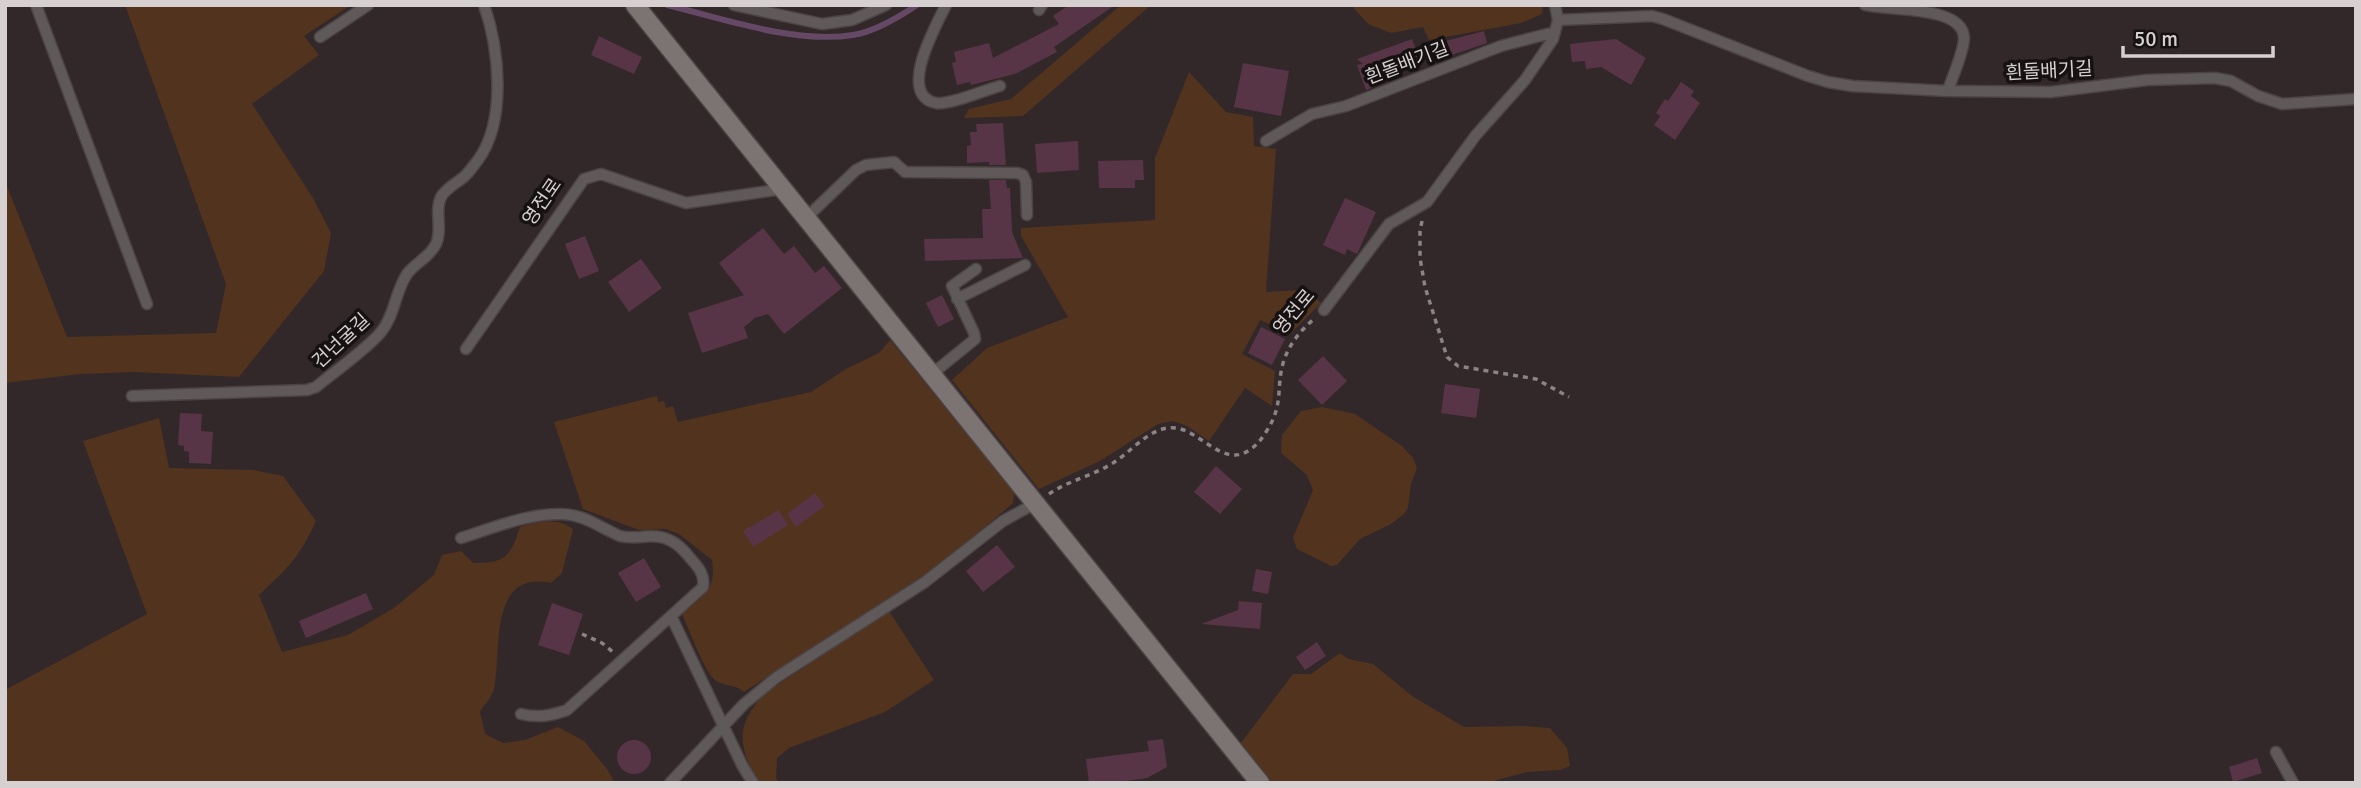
<svg xmlns="http://www.w3.org/2000/svg" width="2361" height="788" font-family="Signika,'Noto Sans KR',sans-serif">
<style>
.green{fill:#52331e}
.lines{fill:none;stroke-linecap:round;stroke-linejoin:round}
.stream{stroke:#644865;stroke-width:6}
.building{fill:#583447}
.lane-casing{stroke:#4c4344;stroke-width:13}
.secondary-casing{stroke:#4c4344;stroke-width:21}
.path{stroke:#8b8384;stroke-width:3.5;stroke-dasharray:5 5;stroke-linecap:butt}
.lane{stroke:#5f5a59;stroke-width:10}
.secondary{stroke:#7c7472;stroke-width:18}
.labels{text-anchor:middle;dominant-baseline:central;stroke-width:7;stroke-linejoin:round;paint-order:stroke}
.street-label{font-size:19px;fill:#d7d0d1;stroke:#171212}
</style>
<rect width="100%" height="100%" fill="#322829"/>
<path class="green" d="M 125,5 L 351,5 L 304,36 L 319,55 L 252,104 L 313,198 L 331,233 L 324,271 L 239,377 L 135,372 L 80,374 L 5,383 L 5,181 L 67,337 L 216,333 L 226,284 Z
M 1121,5 L 1151,5 L 1023,116 L 964,118 L 969,109 L 1011,99 Z
M 1351,5 L 1543,5 L 1542,14 L 1521,23 L 1429,40 L 1423,27 L 1391,33 L 1368,24 Z
M 1189,72 L 1226,112 L 1253,117 L 1254,146 L 1276,149 L 1266,292 L 1304,290 L 1321,303 L 1290,334 L 1260,320 L 1242,354 L 1275,371 L 1272,406 L 1245,388 L 1209,441 L 1187,426 L 1173,421 L 1158,424 L 1100,461 L 1039,489 L 952,380 L 987,348 L 1068,317 L 1021,236 L 1021,228 L 1155,220 L 1155,158 Z
M 890,340 L 1014,492 L 1013,503 L 944,562 L 744,692 C 735,684 728,687 718,682 C 705,676 689,628 682,614 C 703,596 717,590 712,560 L 679,534 L 666,529 L 639,530 L 583,509 L 554,422 L 657,396 L 658,402 L 664,401 L 666,408 L 673,406 L 678,422 L 811,392 L 846,369 L 879,353 Z
M 1322,407 L 1355,414 L 1402,446 L 1413,458 L 1417,468 L 1411,484 L 1408,508 L 1404,514 L 1391,524 L 1360,539 L 1337,565 L 1331,566 L 1297,549 L 1293,538 L 1313,490 L 1307,475 L 1281,453 L 1282,435 L 1301,411 Z
M 159,418 L 169,468 L 253,470 L 283,476 L 316,521 C 299,558 288,568 259,595 L 282,652 L 348,635 L 394,608 L 434,575 L 442,555 L 461,551 L 473,563 C 506,563 510,557 520,527 C 539,521 557,517 573,529 L 562,573 L 551,583 C 488,570 502,649 494,689 C 492,697 484,705 480,712 L 485,734 L 503,743 L 525,740 L 558,727 L 584,741 L 607,769 L 615,783 L 5,783 L 5,690 L 147,614 L 83,441 Z
M 889,611 L 934,680 L 885,712 L 789,748 L 777,758 L 776,777 L 778,783 L 758,783 C 739,746 734,727 764,694 Z
M 1340,653 L 1348,659 L 1373,664 L 1412,696 L 1464,727 L 1524,726 L 1550,728 L 1567,748 L 1570,766 L 1560,770 L 1527,772 L 1486,783 L 1272,783 L 1241,743 L 1293,674 L 1311,674 Z"/>
<g class="lines">
<path class="stream" d="M 667,5 C 724,19 795,44 853,35 C 874,32 899,17 917,5"/>
</g>
<path class="building" d="M 1069,5 L 1115,5 L 1054,47 L 1057,52 L 1015,74 L 971,85 L 970,82 L 957,85 L 952,63 L 956,62 L 954,52 L 989,43 L 993,58 L 1059,24 L 1053,16 Z
M 1484,31 L 1487,43 L 1443,58 L 1438,43 Z
M 599,36 L 642,57 L 634,74 L 591,55 Z
M 1412,39 L 1420,59 L 1387,72 L 1390,81 L 1366,90 L 1357,65 L 1363,64 L 1357,59 Z
M 1616,39 L 1646,58 L 1631,85 L 1601,67 L 1586,69 L 1585,61 L 1572,62 L 1570,44 Z
M 1243,63 L 1289,71 L 1281,116 L 1234,107 Z
M 1681,82 L 1694,91 L 1691,96 L 1700,103 L 1675,140 L 1654,125 L 1660,116 L 1656,113 L 1665,99 L 1668,101 Z
M 1003,123 L 1006,165 L 989,165 L 989,162 L 967,163 L 967,146 L 971,145 L 970,132 L 977,132 L 976,124 Z
M 1078,141 L 1079,170 L 1037,173 L 1035,144 Z
M 1143,160 L 1144,180 L 1135,180 L 1135,188 L 1099,188 L 1098,161 Z
M 989,180 L 1006,180 L 1007,188 L 1010,188 L 1012,232 L 1023,258 L 925,261 L 924,239 L 983,238 L 982,209 L 991,209 Z
M 1345,198 L 1376,212 L 1357,254 L 1347,249 L 1345,255 L 1323,245 Z
M 763,228 L 784,254 L 794,246 L 815,273 L 824,266 L 842,288 L 784,334 L 768,314 L 755,318 L 744,327 L 748,338 L 702,353 L 688,313 L 744,295 L 719,263 Z
M 585,236 L 599,271 L 579,279 L 565,244 Z
M 641,259 L 662,288 L 629,312 L 608,282 Z
M 942,295 L 954,319 L 938,327 L 926,303 Z
M 1261,327 L 1285,339 L 1272,365 L 1248,353 Z
M 1323,356 L 1347,381 L 1322,405 L 1298,380 Z
M 1445,384 L 1480,389 L 1476,418 L 1441,413 Z
M 180,413 L 202,414 L 201,431 L 213,432 L 211,464 L 189,463 L 189,452 L 184,451 L 184,446 L 178,445 Z
M 1216,466 L 1242,489 L 1220,514 L 1194,492 Z
M 815,493 L 825,506 L 796,527 L 787,514 Z
M 779,510 L 788,525 L 753,547 L 743,531 Z
M 997,545 L 1015,567 L 983,592 L 966,571 Z
M 644,558 L 661,587 L 636,602 L 618,573 Z
M 1256,569 L 1272,572 L 1268,594 L 1252,591 Z
M 366,593 L 373,609 L 306,638 L 299,621 Z
M 1239,601 L 1262,603 L 1260,629 L 1201,624 L 1238,610 Z
M 552,603 L 583,614 L 569,655 L 538,645 Z
M 1317,642 L 1326,656 L 1305,670 L 1296,657 Z
M 1163,739 L 1167,767 L 1147,778 L 1111,783 L 1089,783 L 1086,759 L 1149,751 L 1147,741 Z
M617 757a17 17 0 1 1 34 0a17 17 0 1 1-34 0Z
M 2257,758 L 2262,773 L 2233,782 L 2229,767 Z"/>
<g class="lines">
<defs>
<path id="lane" d="M 36,5 L 147,304
M 734,5 L 822,24 L 852,20 L 886,5
M 946,5 C 937,24 896,95 936,103 C 951,105 984,90 1000,86
M 1865,5 C 1888,11 1963,5 1964,38 C 1964,52 1952,77 1948,91
M 1039,10 L 1042,5
M 1558,20 L 1652,16 L 1663,19 L 1808,76 L 1828,82 L 1852,86 L 1948,91 L 2051,92 L 2147,80 L 2215,78 L 2231,81 L 2258,96 L 2282,104 L 2356,99
M 320,37 L 368,5
M 1266,141 L 1312,114 L 1346,106 L 1501,46 L 1555,32
M 806,218 L 856,170 L 866,165 L 894,162 L 905,172 L 1017,173 L 1023,175 L 1026,182 L 1027,215
M 957,299 L 1025,265
M 1324,310 L 1389,224 L 1427,202 L 1476,135 L 1525,80 L 1553,39 L 1558,20 L 1555,5
M 466,349 L 584,179 L 601,174 L 686,203 L 783,189
M 932,374 L 975,339 L 974,333 L 952,286 L 976,269
M 132,396 L 307,390 L 316,387 C 335,371 366,350 381,332 C 395,315 395,292 407,274 C 415,263 430,257 436,244 C 443,229 434,211 441,197 C 446,188 457,183 465,176 C 470,171 474,165 478,160 C 507,120 499,48 484,5
M 461,538 C 493,528 525,514 560,514 C 584,514 599,527 620,536 C 627,538 633,537 641,537 C 665,534 677,541 691,559 C 699,568 705,575 703,587 L 567,710 C 550,716 538,718 521,714
M 671,616 L 742,765 L 753,783
M 2276,752 L 2293,783
M 670,783 L 744,704 L 777,677 L 925,582 L 1003,521 L 1036,503"/>
<path id="secondary" d="M 635,5 L 1260,783"/>
</defs>
<use href="#lane" class="lane-casing"/>
<use href="#secondary" class="secondary-casing"/>
<path class="path" d="M 1422,221 L 1420,231 L 1420,258 L 1425,287 L 1447,357 L 1458,366 L 1536,379 L 1569,397
M 1049,494 C 1069,480 1096,475 1116,461 C 1134,449 1152,425 1176,428 C 1200,431 1223,467 1248,451 C 1256,446 1261,440 1266,432 C 1285,403 1275,388 1284,360 C 1290,343 1301,330 1315,318
M 582,634 L 602,643 L 613,652"/>
<use href="#lane" class="lane"/>
<use href="#secondary" class="secondary"/>
</g>
<g class="labels">
<g class="street-label">
<text transform="translate(1407 63) rotate(-21)">흰돌배기길</text>
<text transform="translate(2049 71) rotate(-3)">흰돌배기길</text>
<text transform="translate(542 202) rotate(-55)">영전로</text>
<text transform="translate(1294 312) rotate(-50)">영전로</text>
<text transform="translate(341 341) rotate(-43)">건넌굴길</text>
</g>
</g>
<rect width="2361" height="788" fill="none" stroke="#d7d0d1" stroke-width="14"/>
<path d="M2123 46v10h150v-10" fill="none" stroke="#d7d0d1" stroke-width="3.5"/>
<text x="2134" y="46" font-size="21" fill="#d7d0d1" stroke="#171212" stroke-width="5" paint-order="stroke">50 m</text>
</svg>
